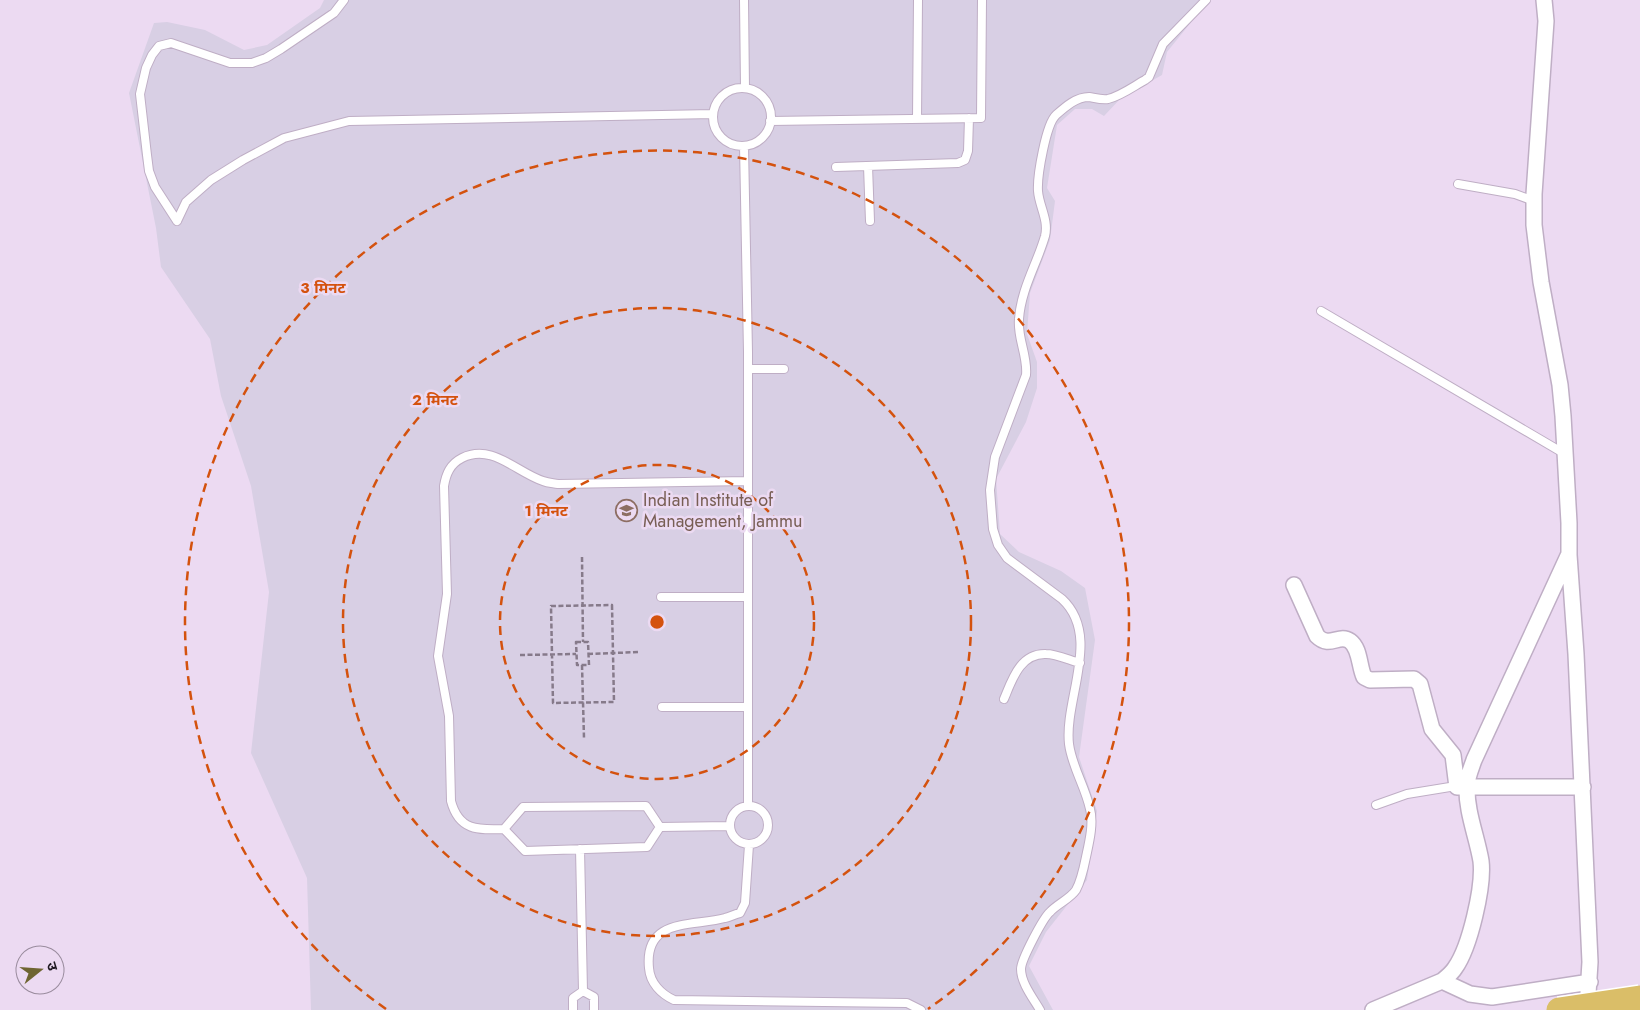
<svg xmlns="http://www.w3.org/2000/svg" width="1640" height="1010" font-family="Jost,'Noto Sans Devanagari',sans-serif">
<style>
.education{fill:#d8cfe4}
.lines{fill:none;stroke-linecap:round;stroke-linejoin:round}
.service-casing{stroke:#bfaec5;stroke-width:10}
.minor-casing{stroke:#bfaec5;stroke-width:18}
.path{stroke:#867a8a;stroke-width:2.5;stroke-dasharray:5 2.5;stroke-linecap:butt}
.service{stroke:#fff;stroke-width:8}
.minor{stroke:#fff;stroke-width:15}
.trunk-bridge-casing{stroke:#fff;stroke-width:28;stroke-linecap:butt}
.trunk-bridge{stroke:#dabe68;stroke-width:25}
.ring{fill:none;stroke:#d4520e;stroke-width:2.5;stroke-dasharray:9 6}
.labels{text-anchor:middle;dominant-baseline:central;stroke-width:5;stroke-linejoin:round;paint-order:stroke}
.education-label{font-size:18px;fill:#785e54;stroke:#ecdaf2;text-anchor:start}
.centre{fill:#d4520e;stroke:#ecdaf2;stroke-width:2.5}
.ring-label{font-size:15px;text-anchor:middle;font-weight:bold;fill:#d4520e;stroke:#ecdaf2;stroke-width:5;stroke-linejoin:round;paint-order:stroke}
</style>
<rect width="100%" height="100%" fill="#ecdaf2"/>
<path class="education" d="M 324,0 L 1209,0 L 1167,52 L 1162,75 L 1121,98 L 1104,116 L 1092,109 L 1075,109 L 1057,125 L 1047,188 L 1055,201 L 1050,240 L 1030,293 L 1027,334 L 1037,362 L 1037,388 L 1026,422 L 996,479 L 1000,534 L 1019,552 L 1061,571 L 1085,588 L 1095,640 L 1079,757 L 1097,811 L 1087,880 L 1046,932 L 1029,966 L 1053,1010 L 311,1010 L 307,878 L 251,753 L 269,592 L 251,486 L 221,396 L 210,339 L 161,267 L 156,228 L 129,93 L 154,23 L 167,22 L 205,30 L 244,50 L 267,45 L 320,8 Z"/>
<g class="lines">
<defs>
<path id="service" d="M 744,0 L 745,88
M713 117a29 29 0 1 1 58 0a29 29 0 1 1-58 0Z
M 917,119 L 918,0
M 770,121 L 981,118 L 982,0
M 744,146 L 748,352 L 748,806
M 868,166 L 870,221
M 836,167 L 958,163 L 965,160 L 968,151 L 969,118
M 1458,184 L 1515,194 L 1534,201
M 177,221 L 186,202 L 211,180 L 243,160 L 284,138 L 349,121 L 713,114
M 177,221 L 155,187 L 149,171 L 147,155 L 140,94 L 146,68 L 152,55 L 159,46 L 171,43 L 230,63 L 252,63 L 266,58 L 281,49 L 334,13 L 344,0
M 1321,311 L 1565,454
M 748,369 L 784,369
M 661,597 L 748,597
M 1004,699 C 1012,680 1020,653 1046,654 C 1056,654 1069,660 1080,663
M 662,707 L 748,707
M 1376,805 L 1407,794 L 1456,786
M730 825a19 19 0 1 1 38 0a19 19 0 1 1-38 0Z
M 660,827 L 646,806 L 523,807 L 504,829 C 478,830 459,831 451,801 L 449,716 L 438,656 L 447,594 L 444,486 C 446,474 450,464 462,458 C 492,443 516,472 543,481 C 548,483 553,483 558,484 L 748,481
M 660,827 L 730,826
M 504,829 L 525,851 L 647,847 L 660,827
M 749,845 L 745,903 L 740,913 C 735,914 730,917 725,918 C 693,927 644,917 649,968 C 650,983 661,994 674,1000 L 907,1003 L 921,1010
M 580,849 L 583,991
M 583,991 L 594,997 L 594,1010
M 573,1010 L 573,998 L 583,991
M 1040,1010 C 1033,998 1021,983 1021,969 C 1021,960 1043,918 1050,912 C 1057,904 1070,899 1076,890 C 1081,881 1084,867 1086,857 C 1089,843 1094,823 1090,809 C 1085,786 1072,767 1069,744 C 1064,699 1102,636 1062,599 L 1007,558 L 998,545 L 993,529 L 990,490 L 995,457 L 1026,375 C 1028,356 1017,338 1019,319 C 1021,289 1037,264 1045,236 C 1049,220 1039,206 1038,191 C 1037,176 1046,124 1056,115 C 1065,107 1076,97 1089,97 C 1095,98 1102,100 1108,99 C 1121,96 1134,86 1145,80 L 1149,77 L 1163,44 L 1206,0"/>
<path id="minor" d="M 1544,0 L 1546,21 L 1534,194 L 1534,225 L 1541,282 L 1560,385 L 1563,416 L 1569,523 L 1569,555 L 1576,654 L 1590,962 L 1587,1010
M 1294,585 L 1317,636 C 1330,649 1339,633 1350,641 C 1360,648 1359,666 1364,677 L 1370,680 L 1414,679 L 1420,684 L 1432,729 L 1453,755 L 1457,787 L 1583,787
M 1442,981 L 1470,994 L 1492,997 L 1590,982
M 1373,1010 L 1442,981 C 1447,977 1452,973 1455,968 C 1470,947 1484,886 1481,861 C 1477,837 1466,811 1467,786 C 1467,777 1471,769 1474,760 L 1568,556"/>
</defs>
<use href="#service" class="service-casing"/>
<use href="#minor" class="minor-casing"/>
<path class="path" d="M 582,557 L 583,642
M 612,605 L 614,702 L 553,703 L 551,606 Z
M 576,642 L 588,642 L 589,665 L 577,665 Z
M 588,654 L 639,652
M 520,655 L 576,654
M 582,665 L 584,738"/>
<use href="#service" class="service"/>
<use href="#minor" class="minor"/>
<defs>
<path id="trunk-bridge" d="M 1559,1010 L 1640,998"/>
</defs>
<use href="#trunk-bridge" class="trunk-bridge-casing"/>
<use href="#trunk-bridge" class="trunk-bridge"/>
</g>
<g class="ring">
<circle cx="657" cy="622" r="157"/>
<circle cx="657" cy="622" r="314"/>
<path d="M386 1009A472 472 0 1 1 928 1009"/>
</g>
<defs>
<symbol id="university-ring" viewBox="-11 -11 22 22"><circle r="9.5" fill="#ecdaf2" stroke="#8d6e63" stroke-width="1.5"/><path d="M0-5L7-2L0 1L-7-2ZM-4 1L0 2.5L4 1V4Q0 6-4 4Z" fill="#8d6e63"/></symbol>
</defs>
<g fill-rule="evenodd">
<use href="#university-ring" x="614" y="498" width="25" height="25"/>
</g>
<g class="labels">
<g class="education-label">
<text x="643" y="500">Indian Institute of<tspan x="643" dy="21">Management, Jammu</tspan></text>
</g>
</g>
<circle cx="657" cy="622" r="8" class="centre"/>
<g class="ring-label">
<text x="323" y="293">3 मिनट</text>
<text x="435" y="405">2 मिनट</text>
<text x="546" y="516">1 मिनट</text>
</g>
<g transform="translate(40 970) rotate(73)"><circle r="24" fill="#ecdaf2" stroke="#9a8c9e"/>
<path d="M0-4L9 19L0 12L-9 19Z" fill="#6f6532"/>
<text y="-8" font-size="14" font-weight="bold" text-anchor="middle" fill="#1f1821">उ</text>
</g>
</svg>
